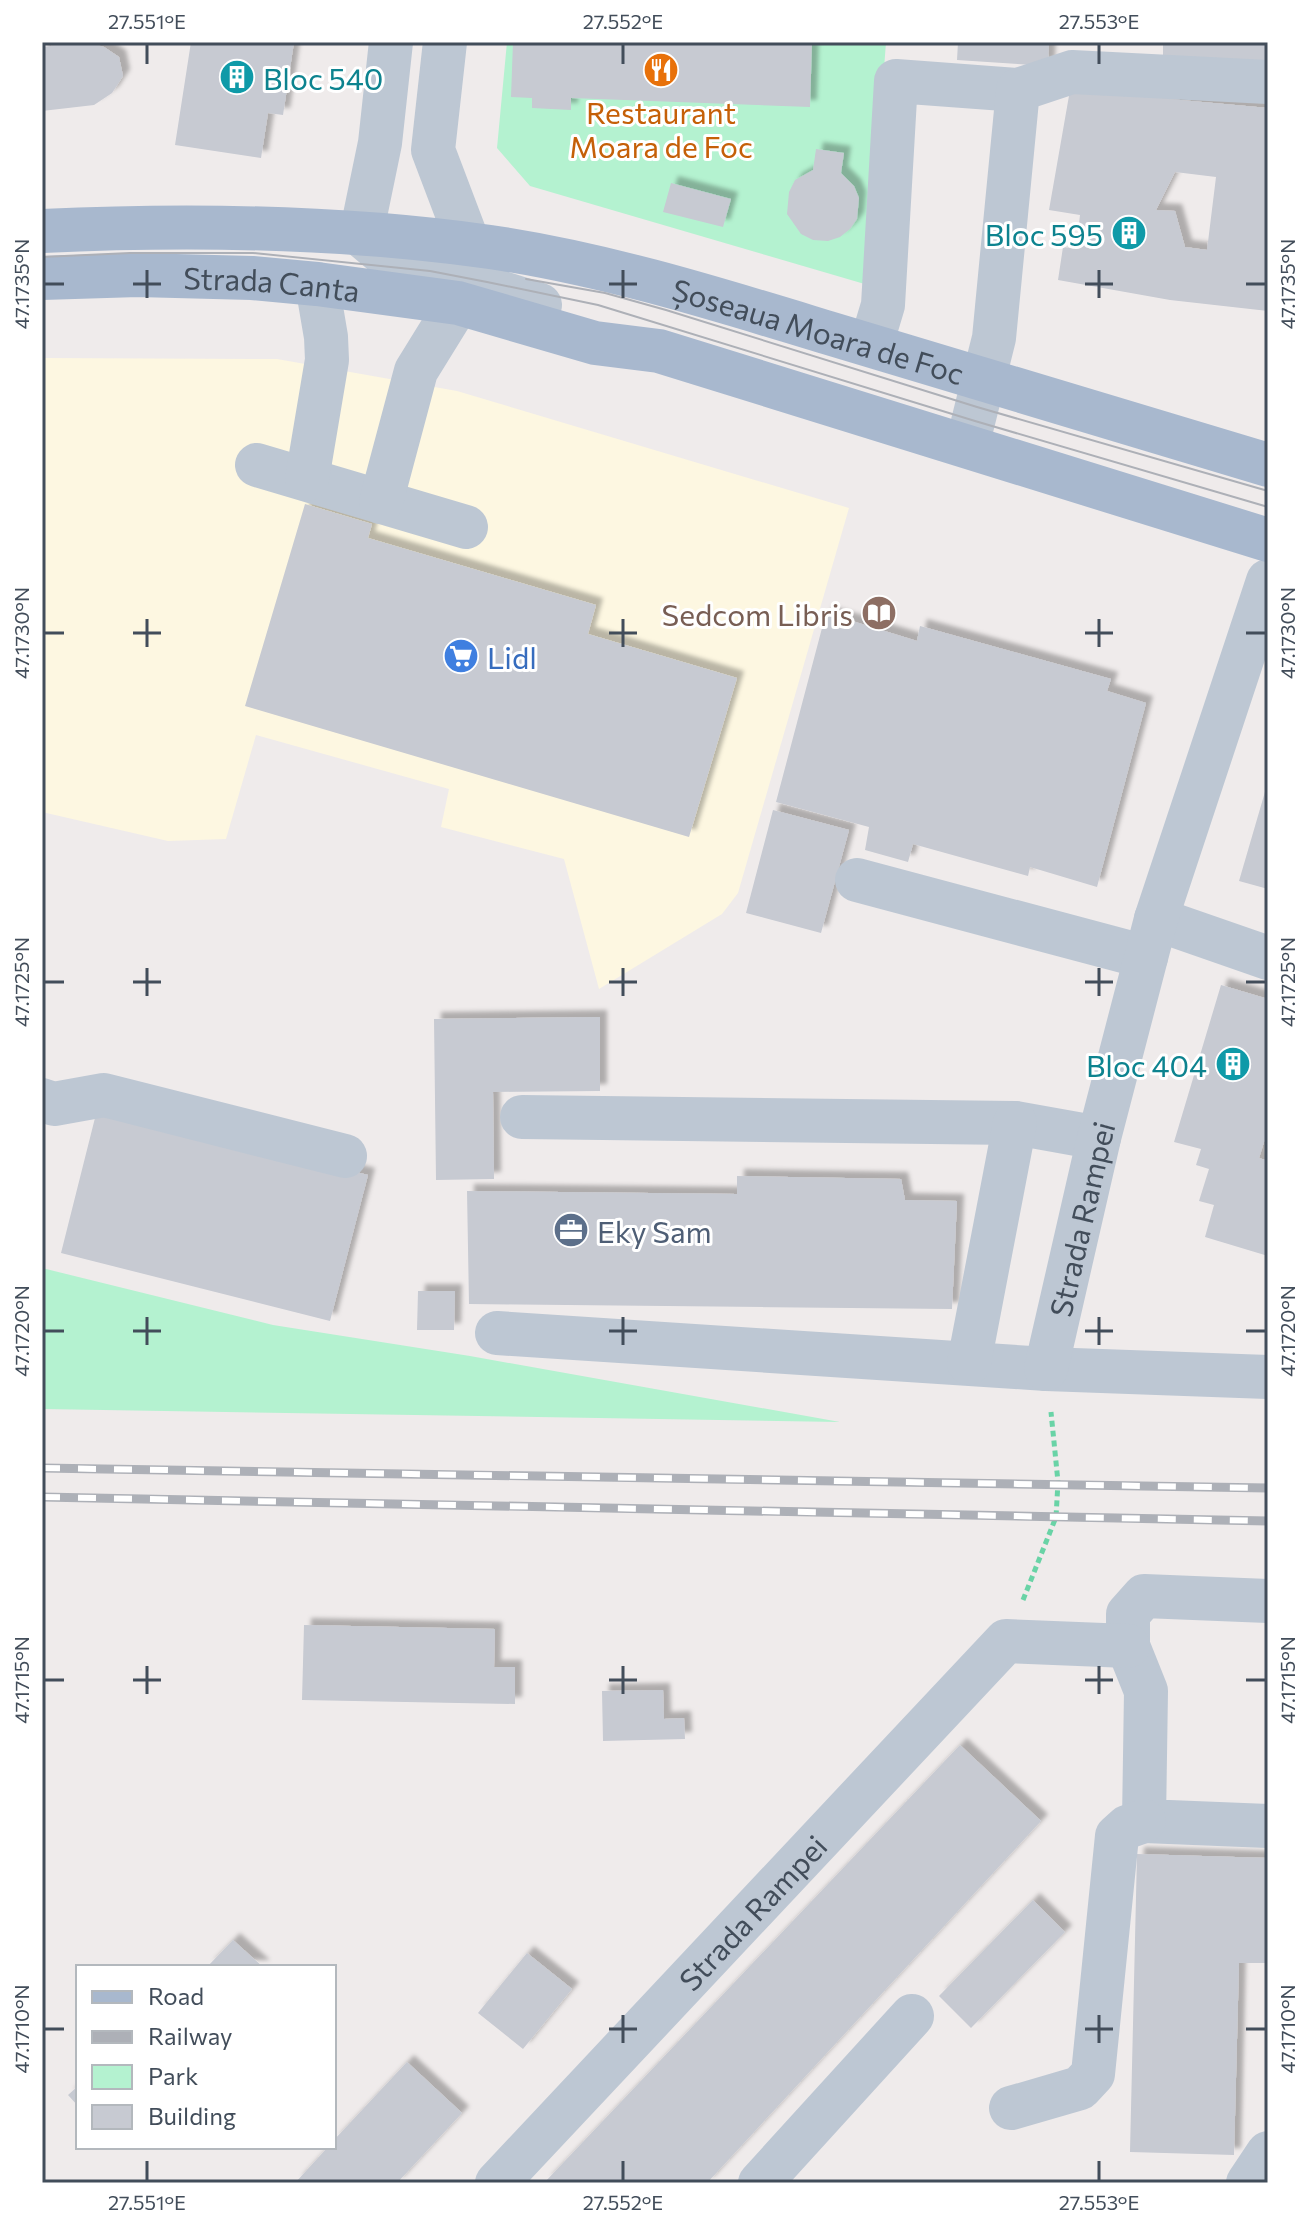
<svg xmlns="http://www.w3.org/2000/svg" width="1310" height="2225" font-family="Commissioner,sans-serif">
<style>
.commercial{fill:#fdf7e1}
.green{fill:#b4f2d0}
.building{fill:#c7cad2;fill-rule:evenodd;filter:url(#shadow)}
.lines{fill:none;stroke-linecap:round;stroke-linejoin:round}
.path{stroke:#69d3a6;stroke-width:5;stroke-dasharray:6 4;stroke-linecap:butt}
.minor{stroke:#bdc7d3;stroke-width:44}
.major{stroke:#a8b8ce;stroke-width:44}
.tram{stroke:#adb0b7;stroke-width:2}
.rail-casing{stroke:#adb0b7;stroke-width:9}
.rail{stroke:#fff;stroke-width:6;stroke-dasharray:18;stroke-linecap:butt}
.ticks{fill:none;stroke:#424d5a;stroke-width:3}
.labels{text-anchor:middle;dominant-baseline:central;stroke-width:6;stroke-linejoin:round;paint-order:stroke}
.culture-label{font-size:30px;fill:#0d838f;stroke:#fff;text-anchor:end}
.food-label{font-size:30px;fill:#c56008;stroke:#fff}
.street-label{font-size:30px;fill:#424d5a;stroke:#fff}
.education-label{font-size:30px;fill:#785e54;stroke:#fff;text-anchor:end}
.shop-label{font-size:30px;fill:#366cbe;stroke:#fff;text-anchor:start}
.service-label{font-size:30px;fill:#4e5e75;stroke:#fff;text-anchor:start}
.neatline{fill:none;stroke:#424d5a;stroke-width:3}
.ticks-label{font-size:20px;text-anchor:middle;fill:#424d5a}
</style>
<defs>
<filter id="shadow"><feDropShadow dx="7" dy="-7" stdDeviation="2" flood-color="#0004"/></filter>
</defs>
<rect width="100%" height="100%" fill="#efebeb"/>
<path class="commercial" d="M 42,358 L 277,359 L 457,391 L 849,508 L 738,893 L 722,914 L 599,989 L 564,859 L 441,827 L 449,789 L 256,735 L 226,839 L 168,841 L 42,812 Z"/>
<path class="green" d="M 507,42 L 886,42 L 868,285 L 530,186 L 497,148 Z
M 42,1268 L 273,1325 L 470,1356 L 840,1422 L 42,1409 Z"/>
<path class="building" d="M 86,42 L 104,47 L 119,57 L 123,76 L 112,93 L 94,105 L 42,111 L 42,47 Z
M 191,42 L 294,42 L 283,115 L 268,113 L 261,158 L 175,145 Z
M 513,42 L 812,42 L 810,107 L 571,98 L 571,110 L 532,108 L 532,98 L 511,97 Z
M 958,42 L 1049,42 L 1048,66 L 957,60 Z
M 1163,42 L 1268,42 L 1268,62 L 1163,56 Z
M 1070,90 L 1268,108 L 1268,311 L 1170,300 L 1058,280 L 1063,247 L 1076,249 L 1080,215 L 1049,210 ZM 1175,172 L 1216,177 L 1207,250 L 1185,247 L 1175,211 L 1156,210 Z
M 816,149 L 844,153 L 841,173 L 854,186 L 859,198 L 857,219 L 850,229 L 840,237 L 828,241 L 813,240 L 801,234 L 787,214 L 789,192 L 795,180 L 813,170 Z
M 671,183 L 731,199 L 723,227 L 663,212 Z
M 305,504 L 372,524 L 368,538 L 596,605 L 588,634 L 737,678 L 689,837 L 245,706 Z
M 826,613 L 917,641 L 920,626 L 1111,679 L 1107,691 L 1146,703 L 1097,887 L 1030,867 L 1028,876 L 913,844 L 908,862 L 865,850 L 869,827 L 776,802 Z
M 1267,785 L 1268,785 L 1268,889 L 1239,881 Z
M 773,810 L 849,830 L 821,933 L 746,913 Z
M 1221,985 L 1268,999 L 1268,1129 L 1259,1158 L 1268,1161 L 1268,1256 L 1205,1237 L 1214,1205 L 1199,1201 L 1209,1169 L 1196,1165 L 1201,1149 L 1174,1142 Z
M 600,1017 L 600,1091 L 493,1092 L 494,1179 L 436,1180 L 434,1019 Z
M 98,1106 L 368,1175 L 330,1321 L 61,1253 Z
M 737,1176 L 901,1179 L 905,1200 L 957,1201 L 952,1309 L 469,1304 L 467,1191 L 737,1194 Z
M 418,1291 L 455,1291 L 454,1330 L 417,1330 Z
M 304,1625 L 495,1629 L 494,1667 L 515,1667 L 515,1704 L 302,1700 Z
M 663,1690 L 664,1719 L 684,1718 L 685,1739 L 603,1741 L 602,1691 Z
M 960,1745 L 1041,1821 L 707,2183 L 544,2183 Z
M 1137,1854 L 1268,1858 L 1268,1963 L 1239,1963 L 1234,2155 L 1130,2152 Z
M 1033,1900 L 1065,1932 L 971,2028 L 939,1996 Z
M 233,1940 L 263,1967 L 207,1967 Z
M 527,1953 L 572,1989 L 523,2049 L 478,2013 Z
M 407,2062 L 462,2113 L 397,2183 L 295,2183 L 328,2147 L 334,2147 L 334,2140 Z
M 78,2086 L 78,2106 L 68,2095 Z"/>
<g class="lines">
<path class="path" d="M 1023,1600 L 1056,1517 L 1058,1482 L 1051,1412"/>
<g class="minor">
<path d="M 391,42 L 380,143 L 361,235 L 386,256 L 540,305"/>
<path d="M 445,42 L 433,150 L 469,245"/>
<path d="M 871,345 L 883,305 L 896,81 L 1018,90"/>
<path d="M 967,446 L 994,338 L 1018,90 L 1072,72 L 1268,82"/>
<path d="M 257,465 L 466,527"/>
<path d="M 307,479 L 327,360 L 326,337 L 317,284"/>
<path d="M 381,502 L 416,371 L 458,303"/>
<path d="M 857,880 L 1146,957"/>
<path d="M 1156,919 L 1268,958"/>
<path d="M 42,1100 L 54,1104 L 104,1095 L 345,1156"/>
<path d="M 522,1117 L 1015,1123 L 1099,1138"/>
<path d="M 497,1333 L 1046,1369 L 1268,1377"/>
<path d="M 969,1363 L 1015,1123"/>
<path id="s1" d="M 1046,1369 L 1099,1138 L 1156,919 L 1268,581"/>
<path d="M 1268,1601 L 1144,1596 L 1128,1614 L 1128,1646 L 1146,1691 L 1144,1821 L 1268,1826"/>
<path d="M 1011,2108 L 1080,2088 L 1093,2074 L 1117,1836 L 1127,1827 L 1144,1821"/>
<path id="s2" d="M 497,2183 L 1006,1641 L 1128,1646"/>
<path d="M 760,2183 L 912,2016"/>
<path d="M 1248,2183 L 1268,2153"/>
</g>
<g class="major">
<path id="s3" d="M 42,231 C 191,224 341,226 490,247 C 606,264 720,300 832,334 C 978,377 1123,421 1268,465"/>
<path id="s4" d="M 42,278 L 138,275 L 252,278 L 317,284 L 458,303 L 595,343 L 659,351 L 1268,540"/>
</g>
<path class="tram" d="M 42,257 L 130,253 L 253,253 L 430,271 L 487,282 L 598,305 L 975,421 L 1268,507
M 526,279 L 605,293 L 666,310 L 977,407 L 1268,491"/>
<defs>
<path id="rail" d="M 42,1468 L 1268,1488
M 42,1497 L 1268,1521"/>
</defs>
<use href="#rail" class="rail-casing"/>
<use href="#rail" class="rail"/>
</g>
<path class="ticks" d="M 147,44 L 147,64M 623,44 L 623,64M 1099,44 L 1099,64M 147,270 L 147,298M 623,270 L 623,298M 1099,270 L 1099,298M 44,284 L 64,284M 133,284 L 161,284M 609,284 L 637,284M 1085,284 L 1113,284M 1246,284 L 1266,284M 147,619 L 147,647M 623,619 L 623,647M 1099,619 L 1099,647M 44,633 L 64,633M 133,633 L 161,633M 609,633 L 637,633M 1085,633 L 1113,633M 1246,633 L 1266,633M 147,968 L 147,996M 623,968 L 623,996M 1099,968 L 1099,996M 44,982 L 64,982M 133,982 L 161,982M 609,982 L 637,982M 1085,982 L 1113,982M 1246,982 L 1266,982M 147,1317 L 147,1345M 623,1317 L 623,1345M 1099,1317 L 1099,1345M 44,1331 L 64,1331M 133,1331 L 161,1331M 609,1331 L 637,1331M 1085,1331 L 1113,1331M 1246,1331 L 1266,1331M 147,1666 L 147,1694M 623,1666 L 623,1694M 1099,1666 L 1099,1694M 44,1680 L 64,1680M 133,1680 L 161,1680M 609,1680 L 637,1680M 1085,1680 L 1113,1680M 1246,1680 L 1266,1680M 623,2015 L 623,2043M 1099,2015 L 1099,2043M 44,2029 L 64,2029M 609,2029 L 637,2029M 1085,2029 L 1113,2029M 1246,2029 L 1266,2029M 147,2161 L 147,2181M 623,2161 L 623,2181M 1099,2161 L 1099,2181"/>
<defs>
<symbol id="restaurant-disc" viewBox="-11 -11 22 22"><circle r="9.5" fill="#e8710a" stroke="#fff"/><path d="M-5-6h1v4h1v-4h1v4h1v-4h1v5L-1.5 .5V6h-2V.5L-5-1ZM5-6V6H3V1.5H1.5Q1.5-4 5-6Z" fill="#fff"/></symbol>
<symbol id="building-disc" viewBox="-11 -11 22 22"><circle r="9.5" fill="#0f9aa8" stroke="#fff"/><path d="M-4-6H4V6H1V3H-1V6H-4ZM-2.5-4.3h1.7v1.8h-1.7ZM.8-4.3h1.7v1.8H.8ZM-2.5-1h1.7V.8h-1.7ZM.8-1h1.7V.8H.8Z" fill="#fff"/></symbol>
<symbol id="library-disc" viewBox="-11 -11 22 22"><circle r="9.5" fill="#8d6e63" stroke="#fff"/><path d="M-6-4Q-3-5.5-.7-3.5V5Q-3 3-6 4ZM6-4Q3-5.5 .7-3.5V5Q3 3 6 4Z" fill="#fff"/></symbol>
<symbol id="supermarket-disc" viewBox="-11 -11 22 22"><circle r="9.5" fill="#3f7fe0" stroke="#fff"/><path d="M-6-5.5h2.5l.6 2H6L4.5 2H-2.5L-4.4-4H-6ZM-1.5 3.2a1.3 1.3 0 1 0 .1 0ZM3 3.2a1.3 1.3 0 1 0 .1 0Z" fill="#fff"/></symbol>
<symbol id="office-disc" viewBox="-11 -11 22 22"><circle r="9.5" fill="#5c6f8a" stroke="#fff"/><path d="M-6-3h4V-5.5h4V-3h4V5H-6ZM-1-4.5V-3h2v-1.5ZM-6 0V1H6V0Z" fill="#fff"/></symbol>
</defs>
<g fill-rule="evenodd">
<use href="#restaurant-disc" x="641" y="50" width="40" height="40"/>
<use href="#building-disc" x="217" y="57" width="40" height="40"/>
<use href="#building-disc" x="1109" y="213" width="40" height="40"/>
<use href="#library-disc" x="859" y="593" width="40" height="40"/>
<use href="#supermarket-disc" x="441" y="636" width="40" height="40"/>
<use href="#building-disc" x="1213" y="1044" width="40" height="40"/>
<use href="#office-disc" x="551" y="1210" width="40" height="40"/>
</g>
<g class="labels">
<g class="culture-label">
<text x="263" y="77" text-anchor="start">Bloc 540</text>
<text x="1103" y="233">Bloc 595</text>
<text x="1207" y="1064">Bloc 404</text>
</g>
<g class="food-label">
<text x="661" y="111">Restaurant<tspan x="661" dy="34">Moara de Foc</tspan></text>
</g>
<g class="street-label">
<text stroke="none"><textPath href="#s4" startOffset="230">Strada Canta</textPath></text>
<text stroke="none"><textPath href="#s3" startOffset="788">Șoseaua Moara de Foc</textPath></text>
<text stroke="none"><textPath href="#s1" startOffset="154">Strada Rampei</textPath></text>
<text stroke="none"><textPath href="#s2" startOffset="372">Strada Rampei</textPath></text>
</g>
<g class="education-label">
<text x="853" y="613">Sedcom Libris</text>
</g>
<g class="shop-label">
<text x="487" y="656">Lidl</text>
</g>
<g class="service-label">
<text x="597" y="1230">Eky Sam</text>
</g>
</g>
<rect width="1310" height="2225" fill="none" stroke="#ffffff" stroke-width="88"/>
<rect x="76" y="1965" width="260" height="184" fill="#ffffff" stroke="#b3b8bd" stroke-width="2"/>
<rect x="92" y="1991" width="40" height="12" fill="#a8b8ce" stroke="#b3b8bd" stroke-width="2"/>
<text x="148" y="2005" font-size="24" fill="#424d5a">Road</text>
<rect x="92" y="2031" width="40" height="12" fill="#adb0b7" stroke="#b3b8bd" stroke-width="2"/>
<text x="148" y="2045" font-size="24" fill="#424d5a">Railway</text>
<rect x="92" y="2065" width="40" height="24" fill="#b4f2d0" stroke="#b3b8bd" stroke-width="2"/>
<text x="148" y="2085" font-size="24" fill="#424d5a">Park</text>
<rect x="92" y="2105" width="40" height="24" fill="#c7cad2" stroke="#b3b8bd" stroke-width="2"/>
<text x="148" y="2125" font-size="24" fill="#424d5a">Building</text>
<rect x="44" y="44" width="1222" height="2137" class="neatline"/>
<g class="ticks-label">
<text x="147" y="29">27.551°E</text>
<text x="623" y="29">27.552°E</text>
<text x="1099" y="29">27.553°E</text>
<text transform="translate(22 284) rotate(-90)" y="7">47.1735°N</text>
<text transform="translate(1288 284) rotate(-90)" y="7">47.1735°N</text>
<text transform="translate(22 633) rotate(-90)" y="7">47.1730°N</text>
<text transform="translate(1288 633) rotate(-90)" y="7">47.1730°N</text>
<text transform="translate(22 982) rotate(-90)" y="7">47.1725°N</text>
<text transform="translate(1288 982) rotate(-90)" y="7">47.1725°N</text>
<text transform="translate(22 1331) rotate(-90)" y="7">47.1720°N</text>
<text transform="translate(1288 1331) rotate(-90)" y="7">47.1720°N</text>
<text transform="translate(22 1680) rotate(-90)" y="7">47.1715°N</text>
<text transform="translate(1288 1680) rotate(-90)" y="7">47.1715°N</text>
<text transform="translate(22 2029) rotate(-90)" y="7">47.1710°N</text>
<text transform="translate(1288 2029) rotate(-90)" y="7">47.1710°N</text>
<text x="147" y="2210">27.551°E</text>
<text x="623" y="2210">27.552°E</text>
<text x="1099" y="2210">27.553°E</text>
</g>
</svg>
